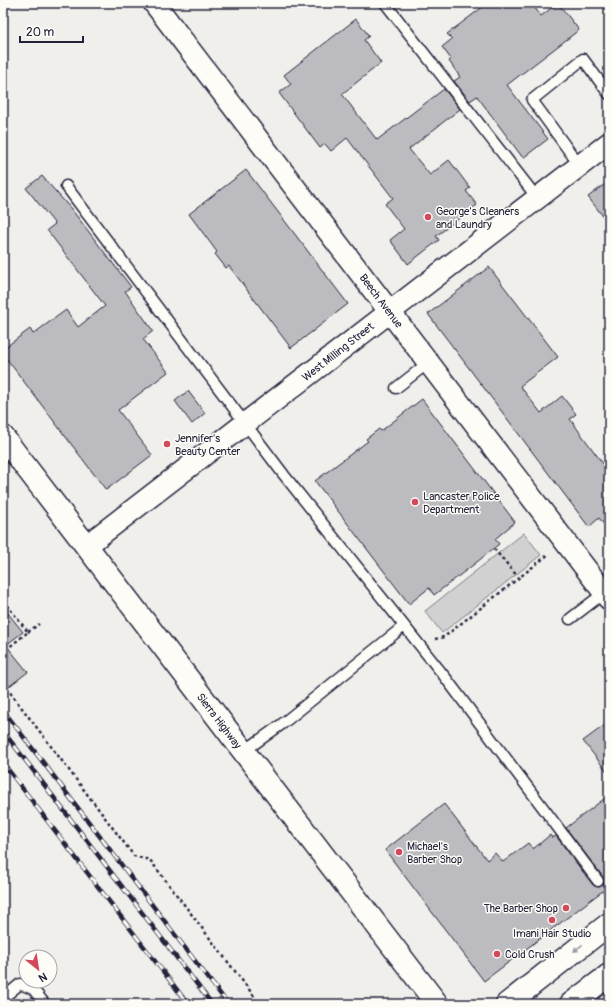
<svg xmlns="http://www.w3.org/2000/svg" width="612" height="1007" font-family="Pangolin,sans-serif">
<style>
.green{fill:#d2d1d1;stroke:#7a7a86}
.building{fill:#bcbcc0;stroke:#22223b}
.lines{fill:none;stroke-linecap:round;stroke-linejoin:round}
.service-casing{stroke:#22223b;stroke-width:13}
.minor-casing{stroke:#22223b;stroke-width:24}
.tertiary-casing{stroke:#22223b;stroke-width:25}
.primary-casing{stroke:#22223b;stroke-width:25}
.path{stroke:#22223b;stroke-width:2.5;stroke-dasharray:3 3;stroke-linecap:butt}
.service{stroke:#fdfcf7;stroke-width:10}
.minor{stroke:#fdfcf7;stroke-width:21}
.tertiary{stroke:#fdfcf7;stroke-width:22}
.primary{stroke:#fdfcf7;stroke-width:22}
.rail-casing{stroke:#22223b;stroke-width:4.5}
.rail{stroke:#fdfcf7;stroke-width:3;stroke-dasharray:9;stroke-linecap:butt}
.oneway{fill:#9a9aa2}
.poi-dot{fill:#d1495b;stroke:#fdfcf7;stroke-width:1.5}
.labels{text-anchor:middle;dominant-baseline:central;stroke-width:3;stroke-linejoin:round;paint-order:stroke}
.poi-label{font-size:11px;fill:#22223b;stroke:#fdfcf7;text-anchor:start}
.street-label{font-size:11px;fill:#22223b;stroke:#fdfcf7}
</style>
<rect width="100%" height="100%" fill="#f0efec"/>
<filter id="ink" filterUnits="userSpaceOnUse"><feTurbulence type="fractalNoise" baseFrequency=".025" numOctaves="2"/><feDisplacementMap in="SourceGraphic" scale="8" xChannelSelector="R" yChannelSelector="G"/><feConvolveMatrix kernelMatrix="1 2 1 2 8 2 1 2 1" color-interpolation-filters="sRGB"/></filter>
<g filter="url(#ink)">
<path class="green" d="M 524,533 L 541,555 L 442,633 L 425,611 Z"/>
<path class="building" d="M 488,3 L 531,3 L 541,16 L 558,3 L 579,30 L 507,85 L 548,139 L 523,158 L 477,96 L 470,101 L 454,81 L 460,77 L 449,61 L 451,59 L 442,47 L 452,39 L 447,34 Z
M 356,19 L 369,36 L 364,40 L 381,63 L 342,94 L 377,140 L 444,89 L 460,109 L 409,149 L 430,175 L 449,160 L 470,188 L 466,191 L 477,205 L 436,236 L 439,240 L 408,264 L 390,240 L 404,229 L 385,204 L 393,198 L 347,138 L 331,151 L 325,144 L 320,148 L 279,93 L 291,84 L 284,75 Z
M 246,170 L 348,304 L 291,348 L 229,266 L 226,268 L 215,254 L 217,252 L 189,214 Z
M 42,176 L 72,210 L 131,287 L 125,291 L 153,331 L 143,339 L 168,372 L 118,410 L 152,455 L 106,490 L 3,354 L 3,349 L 30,329 L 33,334 L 66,310 L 78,327 L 105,306 L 47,230 L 55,224 L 26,188 Z
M 609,181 L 609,224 L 588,197 Z
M 489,267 L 558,357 L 520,386 L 541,413 L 562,396 L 576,414 L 570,419 L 609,472 L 609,531 L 599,518 L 589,527 L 428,314 Z
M 188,391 L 205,413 L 192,424 L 175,401 Z
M 422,399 L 515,522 L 495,539 L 499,544 L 477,562 L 434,595 L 429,588 L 409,604 L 315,481 L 368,441 L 366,439 L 379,429 L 381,431 Z
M 3,607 L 23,632 L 6,645 L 28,672 L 3,691 Z
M 609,722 L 609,774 L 583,741 Z
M 609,795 L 609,886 L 484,981 L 385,850 L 444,804 L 487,860 L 495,853 L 503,862 L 528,843 L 533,849 L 550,835 L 552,838 L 556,836 L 593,885 L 599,887 L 604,884 L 603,877 L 566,828 Z"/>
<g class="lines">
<defs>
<path id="service" d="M 385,3 L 538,199
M 580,166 L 532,100 L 583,59 L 609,94
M 66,186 L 284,475 L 445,677 L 598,881
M 396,388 L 428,363
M 570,619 L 604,593
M 243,752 L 282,724 L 404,626
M 3,998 L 20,984 L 33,989 L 45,1004"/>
<path id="minor" d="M 154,3 L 609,599
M 86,546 L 609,143"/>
<path id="tertiary" d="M 507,1004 L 609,924
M 571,1004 L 609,975"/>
<path id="primary" d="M 3,437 L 437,1004"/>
</defs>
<use href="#service" class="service-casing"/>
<use href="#minor" class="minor-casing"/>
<use href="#tertiary" class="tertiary-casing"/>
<use href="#primary" class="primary-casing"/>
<path class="path" d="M 494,549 L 519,578
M 3,600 L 28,632 L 3,652
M 28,632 L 39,624
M 435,639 L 444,637 L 549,554
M 3,683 L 134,856 L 150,860 L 257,1000"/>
<use href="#service" class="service"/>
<use href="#minor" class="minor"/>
<use href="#tertiary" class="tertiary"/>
<use href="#primary" class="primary"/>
<defs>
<path id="rail" d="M 3,710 L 228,1004
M 3,731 L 212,1004
M 3,763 L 188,1004"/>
</defs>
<use href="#rail" class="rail-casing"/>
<use href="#rail" class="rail"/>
</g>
<defs><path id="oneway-solid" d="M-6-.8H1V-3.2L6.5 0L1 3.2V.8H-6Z"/></defs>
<use class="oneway" href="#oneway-solid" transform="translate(578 948) rotate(142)"/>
</g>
<g class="poi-dot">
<circle cx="428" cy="217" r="4"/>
<circle cx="167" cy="444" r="4"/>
<circle cx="415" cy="502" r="4"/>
<circle cx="399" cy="852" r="4"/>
<circle cx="566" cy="908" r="4"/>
<circle cx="552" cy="920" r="4"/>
<circle cx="497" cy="954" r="4"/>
</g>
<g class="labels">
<g class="poi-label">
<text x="436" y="211">George's Cleaners<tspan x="436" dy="13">and Laundry</tspan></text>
<text x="175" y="438">Jennifer's<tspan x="175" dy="13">Beauty Center</tspan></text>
<text x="423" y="496">Lancaster Police<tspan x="423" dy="13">Department</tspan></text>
<text x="407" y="846">Michael's<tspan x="407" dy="13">Barber Shop</tspan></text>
<text x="558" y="908" text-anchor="end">The Barber Shop</text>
<text x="552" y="933" text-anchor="middle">Imani Hair Studio</text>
<text x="505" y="954">Cold Crush</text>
</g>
<g class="street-label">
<text transform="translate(381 301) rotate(53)">Beech Avenue</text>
<text transform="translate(338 352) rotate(-38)">West Milling Street</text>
<text transform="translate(219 721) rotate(53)">Sierra Highway</text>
</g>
</g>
<rect width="612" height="1007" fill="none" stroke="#fdfcf7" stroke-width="16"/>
<rect x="8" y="8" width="596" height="991" fill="none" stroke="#22223b" stroke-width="1.5" filter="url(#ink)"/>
<g transform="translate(38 969) rotate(150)"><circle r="19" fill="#fdfcf7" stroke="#a5a5ac"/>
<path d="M0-3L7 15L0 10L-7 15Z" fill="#d1495b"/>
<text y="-6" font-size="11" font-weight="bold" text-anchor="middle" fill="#22223b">N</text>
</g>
<path d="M20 36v6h63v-6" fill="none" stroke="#22223b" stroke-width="2"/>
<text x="26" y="36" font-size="12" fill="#22223b" stroke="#fdfcf7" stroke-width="3" paint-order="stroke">20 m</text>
</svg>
